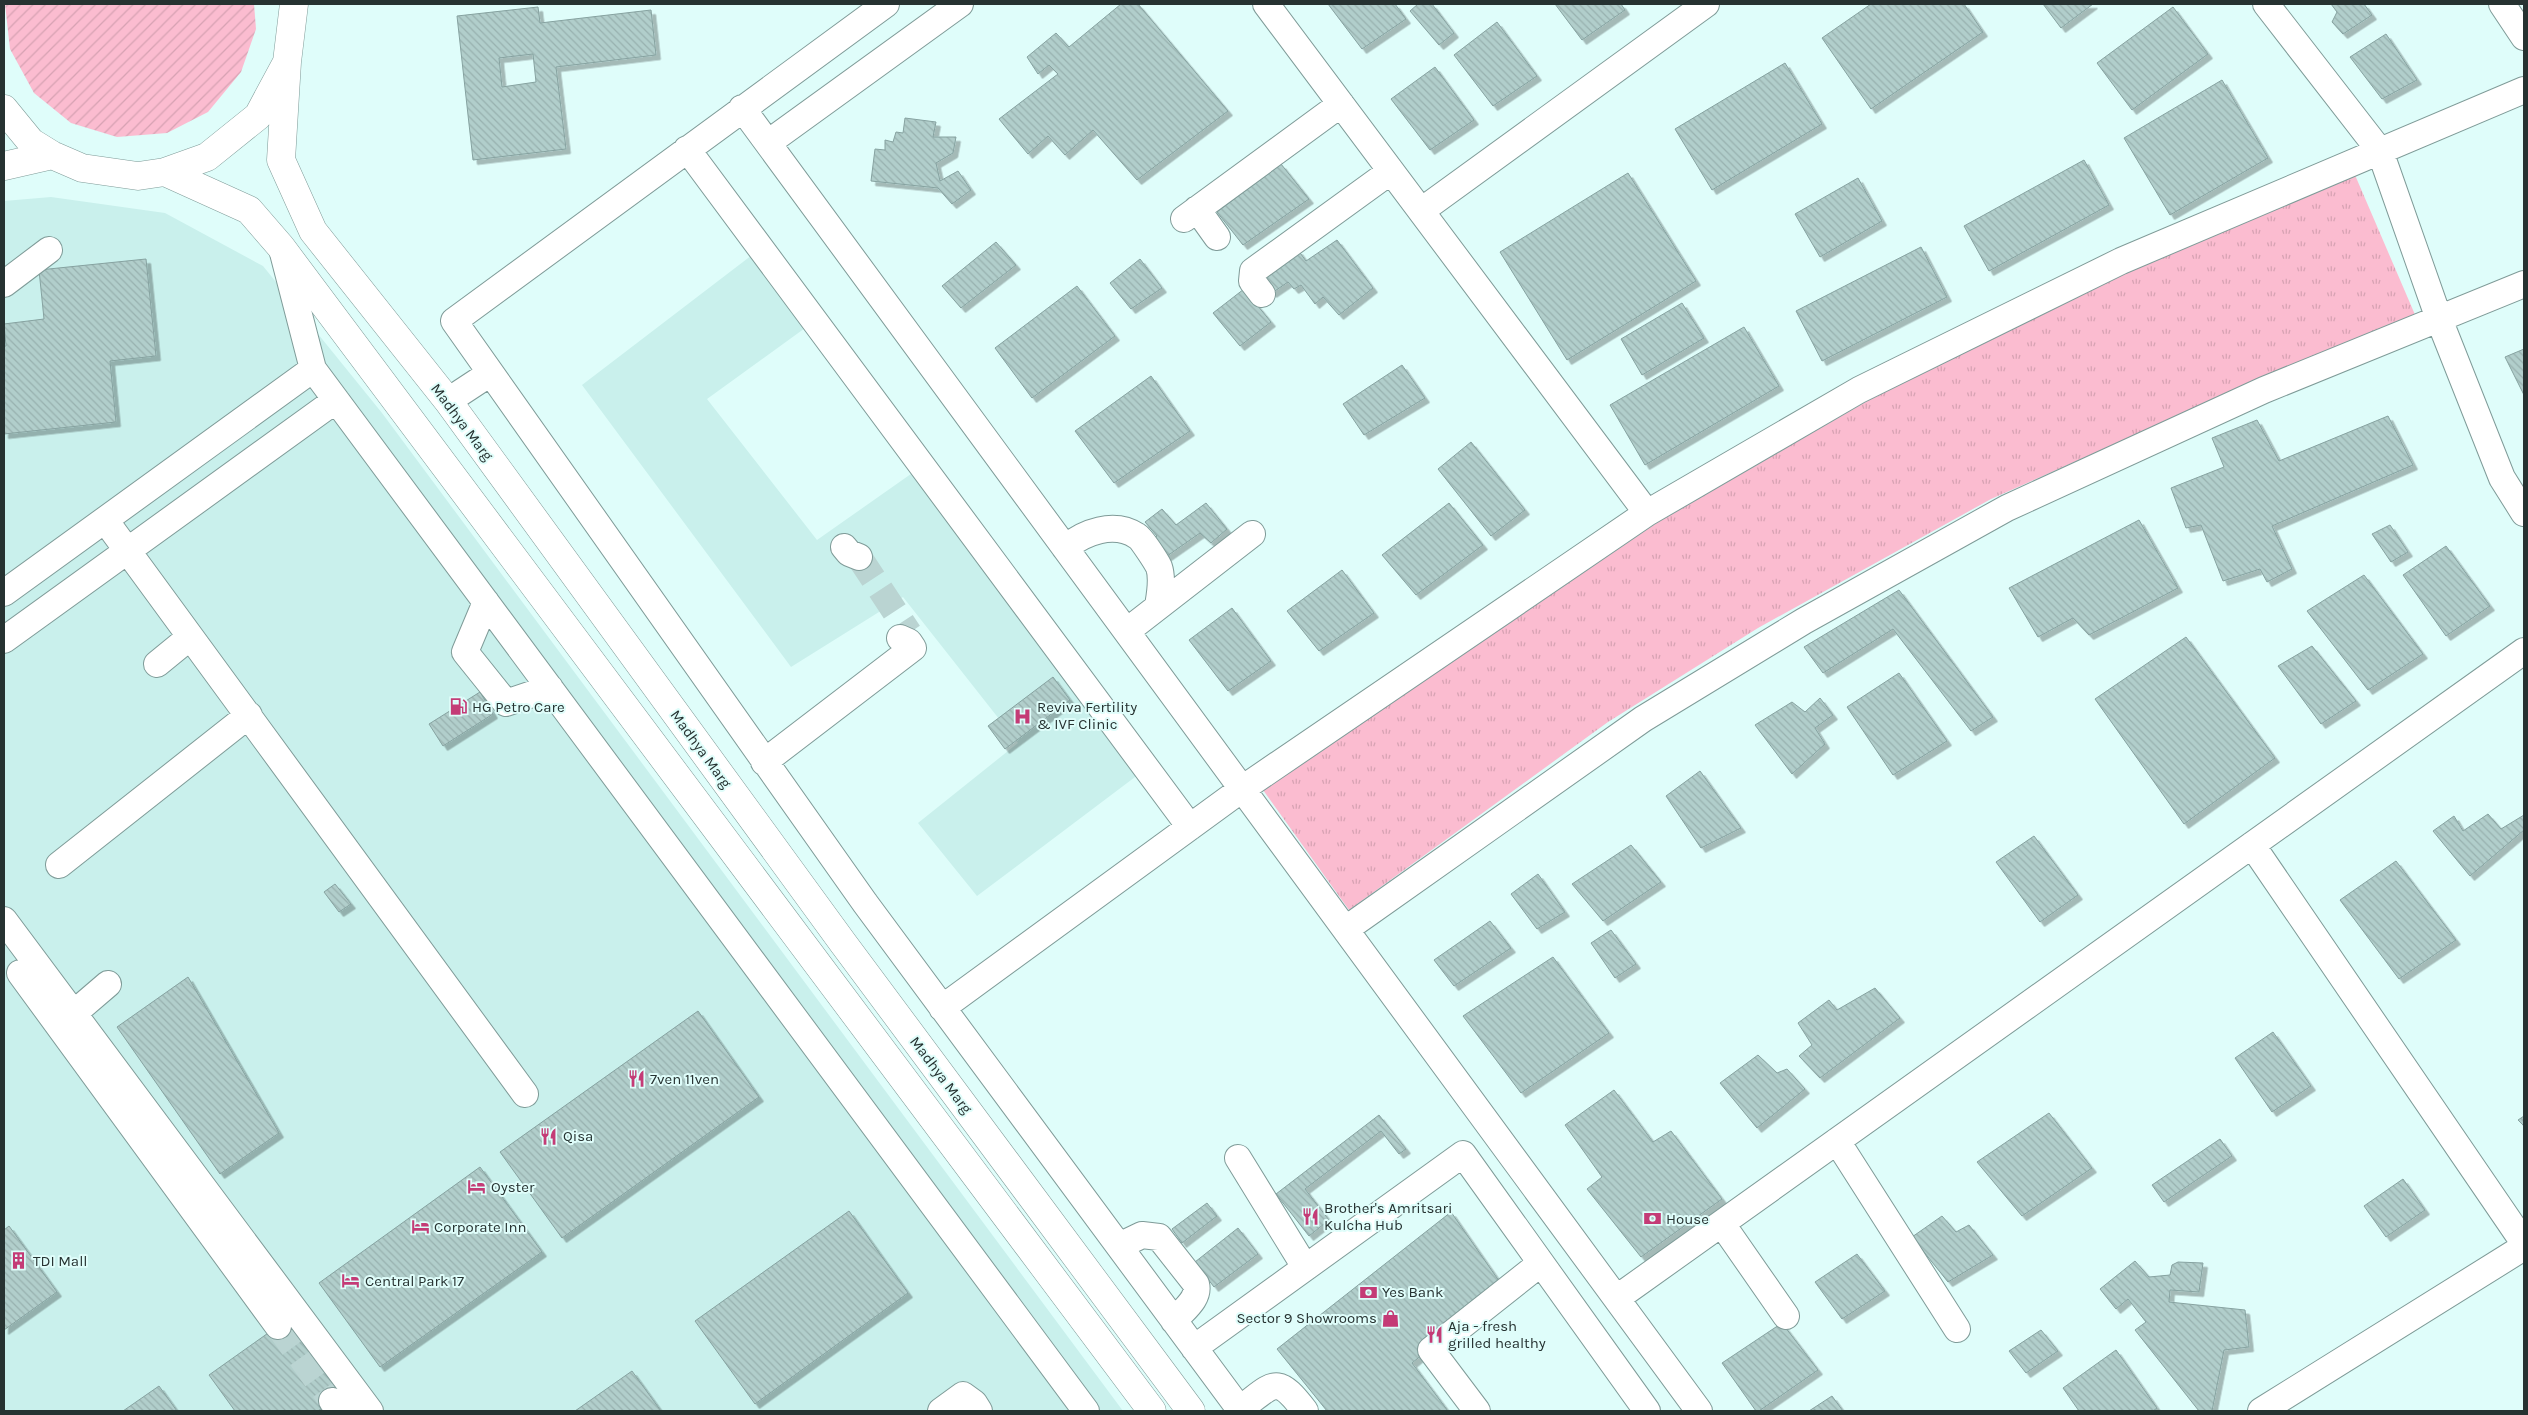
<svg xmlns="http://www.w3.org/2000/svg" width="2528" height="1415" font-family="Karla,sans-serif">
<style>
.built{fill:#c9f0ec}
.park{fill:url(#park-tufts)}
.garden{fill:url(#garden-furrows)}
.building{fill:url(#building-back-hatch);stroke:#86a2a0;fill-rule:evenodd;filter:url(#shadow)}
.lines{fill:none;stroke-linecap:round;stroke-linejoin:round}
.minor-tunnel{stroke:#bad4d2;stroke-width:26;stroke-dasharray:26 13;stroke-linecap:butt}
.minor-casing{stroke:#7f9b98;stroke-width:28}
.major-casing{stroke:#7f9b98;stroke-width:29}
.minor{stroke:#fff;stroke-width:26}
.major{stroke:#fff;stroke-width:28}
.labels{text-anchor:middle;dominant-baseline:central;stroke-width:4;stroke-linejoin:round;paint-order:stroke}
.street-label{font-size:15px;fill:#263231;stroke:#dffdfa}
.poi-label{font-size:15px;fill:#263231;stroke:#dffdfa;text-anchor:start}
</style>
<defs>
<pattern id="park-tufts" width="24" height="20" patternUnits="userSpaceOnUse" patternTransform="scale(1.25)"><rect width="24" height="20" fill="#fbbcd0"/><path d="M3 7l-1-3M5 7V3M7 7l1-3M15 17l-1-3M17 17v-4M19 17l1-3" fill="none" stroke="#d7a2b3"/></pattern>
<pattern id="garden-furrows" width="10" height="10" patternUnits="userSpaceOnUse" patternTransform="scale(1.25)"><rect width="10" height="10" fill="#fbbcd0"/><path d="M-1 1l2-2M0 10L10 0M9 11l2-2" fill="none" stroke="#d7a2b3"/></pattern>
<pattern id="building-back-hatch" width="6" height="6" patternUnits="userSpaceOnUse" patternTransform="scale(1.25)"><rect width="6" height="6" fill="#b1cecb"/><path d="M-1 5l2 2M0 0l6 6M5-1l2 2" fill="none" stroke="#98b1af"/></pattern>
<filter id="shadow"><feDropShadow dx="4.5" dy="4.5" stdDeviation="0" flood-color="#0004"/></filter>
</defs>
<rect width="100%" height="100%" fill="#dffdfa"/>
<path class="built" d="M 51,197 L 165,213 L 263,266 L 382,413 L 1123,1411 L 4,1411 L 4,201 Z
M 756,252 L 812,323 L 707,399 L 817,540 L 918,469 L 1151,765 L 977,896 L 918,823 L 1018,743 L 903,597 L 791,667 L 582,385 Z"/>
<path class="park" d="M 2355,175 L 2416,317 L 2250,384 L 1991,499 L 1758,628 L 1608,722 L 1349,910 L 1263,790 L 1658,522 L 1869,400 L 2130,268 Z"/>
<path class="garden" d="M 5,4 L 254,4 L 256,29 L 241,72 L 208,112 L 167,133 L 117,137 L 71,123 L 34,93 L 10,49 Z"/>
<path class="building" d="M 1121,4 L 1138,4 L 1228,111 L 1137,180 L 1093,130 L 1065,155 L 1048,136 L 1028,154 L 999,119 L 1058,74 L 1049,65 L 1038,74 L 1027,57 L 1056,33 L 1069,47 Z
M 1328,4 L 1395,4 L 1406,19 L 1362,49 Z
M 1418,4 L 1432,4 L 1454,33 L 1439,45 L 1410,11 Z
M 1555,4 L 1621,4 L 1625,10 L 1582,40 Z
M 1871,4 L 1964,4 L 1983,32 L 1871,109 L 1822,38 Z
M 2043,4 L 2093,4 L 2061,28 Z
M 2331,4 L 2364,4 L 2372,15 L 2343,34 L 2332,22 L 2337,12 Z
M 538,7 L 540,23 L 651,10 L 656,55 L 556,67 L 566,149 L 473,160 L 457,16 ZM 533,54 L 536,82 L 502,87 L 499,58 Z
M 2173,7 L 2208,54 L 2132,110 L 2097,63 Z
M 1497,22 L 1537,76 L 1493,106 L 1454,55 Z
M 2386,34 L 2417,80 L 2382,99 L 2350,57 Z
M 1785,63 L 1822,124 L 1712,190 L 1675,129 Z
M 1435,67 L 1474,120 L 1430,150 L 1391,99 Z
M 2222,80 L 2268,158 L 2170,215 L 2124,138 Z
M 905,118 L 936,122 L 933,137 L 956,137 L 953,153 L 936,163 L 940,181 L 958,171 L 971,190 L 952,204 L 938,188 L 871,181 L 875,149 L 885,150 L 885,140 L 893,142 L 896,132 L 903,133 Z
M 2084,160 L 2109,205 L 1989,271 L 1964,226 Z
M 1281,164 L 1309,199 L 1243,245 L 1217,212 Z
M 1628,173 L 1696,281 L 1567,360 L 1500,252 Z
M 1858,178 L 1882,221 L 1820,257 L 1795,214 Z
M 1337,240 L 1373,288 L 1339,315 L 1323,297 L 1315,304 L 1301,285 L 1294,289 L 1288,282 L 1272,293 L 1262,279 L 1298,250 L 1306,261 Z
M 996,242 L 1016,265 L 961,308 L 942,286 Z
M 1921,247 L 1947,297 L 1822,361 L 1796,311 Z
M 146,259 L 156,356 L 110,361 L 116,422 L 4,434 L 4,346 L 6,346 L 4,324 L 44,319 L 39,270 Z
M 1140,259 L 1162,288 L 1131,309 L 1110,283 Z
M 1077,286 L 1115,336 L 1032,398 L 995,348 Z
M 1244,289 L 1271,322 L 1240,346 L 1213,313 Z
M 1682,303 L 1704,338 L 1642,375 L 1621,339 Z
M 1744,327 L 1779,386 L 1645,465 L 1610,405 Z
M 2524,349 L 2524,395 L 2505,357 Z
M 1402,365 L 1425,398 L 1364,435 L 1343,404 Z
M 1151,376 L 1190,431 L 1114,483 L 1075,431 Z
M 2388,416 L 2413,465 L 2272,526 L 2292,569 L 2267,582 L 2260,569 L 2223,581 L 2201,525 L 2186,528 L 2171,488 L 2224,467 L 2212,438 L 2257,420 L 2279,461 Z
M 1471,442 L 1525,510 L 1491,536 L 1438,469 Z
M 1206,503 L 1227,529 L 1211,543 L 1200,533 L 1160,561 L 1146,544 L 1157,536 L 1145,522 L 1162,509 L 1176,525 Z
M 1449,503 L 1483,545 L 1416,595 L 1382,555 Z
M 2139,520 L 2178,588 L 2089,635 L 2073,618 L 2038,637 L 2009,588 Z
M 2390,525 L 2408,552 L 2391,562 L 2372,534 Z
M 2446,546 L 2490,606 L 2446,636 L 2403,575 Z
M 1342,570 L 1374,613 L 1319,651 L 1287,611 Z
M 2364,575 L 2423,654 L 2368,690 L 2307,611 Z
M 1899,590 L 1993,717 L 1971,731 L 1893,629 L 1823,673 L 1804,647 Z
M 1232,608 L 1271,661 L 1228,691 L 1189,640 Z
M 2186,637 L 2275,758 L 2184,824 L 2095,699 Z
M 2312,646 L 2356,701 L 2321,724 L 2278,666 Z
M 1899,673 L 1947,741 L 1893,775 L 1847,707 Z
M 1053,677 L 1070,700 L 1005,749 L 988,726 Z
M 480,692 L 493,714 L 443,746 L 429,724 Z
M 1820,698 L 1833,715 L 1815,728 L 1825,744 L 1792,774 L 1755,725 L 1792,702 L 1805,712 Z
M 1700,771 L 1741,828 L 1701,848 L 1666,796 Z
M 2488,814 L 2501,829 L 2524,815 L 2524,830 L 2470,876 L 2433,831 L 2454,816 L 2463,831 Z
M 2034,836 L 2078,895 L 2040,922 L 1996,862 Z
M 1631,845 L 1661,882 L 1603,921 L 1572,884 Z
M 2396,861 L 2456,940 L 2399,979 L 2340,900 Z
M 1538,874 L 1565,912 L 1537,929 L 1511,894 Z
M 335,884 L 351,904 L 339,912 L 324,892 Z
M 1490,921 L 1511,948 L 1454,986 L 1434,960 Z
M 1611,930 L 1636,964 L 1615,978 L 1591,943 Z
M 1553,957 L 1609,1033 L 1521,1093 L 1463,1016 Z
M 188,977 L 279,1133 L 220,1174 L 117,1027 Z
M 1875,988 L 1900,1018 L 1820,1078 L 1799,1056 L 1812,1045 L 1798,1023 L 1829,1000 L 1837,1010 Z
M 698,1011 L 759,1097 L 562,1238 L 500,1152 Z
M 2273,1032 L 2311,1086 L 2272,1112 L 2235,1058 Z
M 1758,1055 L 1777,1073 L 1787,1069 L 1805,1089 L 1757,1128 L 1720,1083 Z
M 1614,1090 L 1653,1142 L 1671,1131 L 1722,1199 L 1641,1257 L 1587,1189 L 1602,1177 L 1565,1125 Z
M 2049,1113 L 2092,1168 L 2022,1216 L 1977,1162 Z
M 1379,1115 L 1406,1149 L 1399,1154 L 1381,1131 L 1305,1189 L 1329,1220 L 1309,1236 L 1276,1194 Z
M 2524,1116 L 2524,1126 L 2518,1120 Z
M 2220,1139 L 2232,1156 L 2164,1202 L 2152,1185 Z
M 480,1167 L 542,1252 L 380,1367 L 319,1283 Z
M 2403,1179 L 2425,1210 L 2386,1237 L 2364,1206 Z
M 1207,1203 L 1217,1216 L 1182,1243 L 1172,1229 Z
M 849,1211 L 908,1293 L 755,1404 L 695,1321 Z
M 1451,1212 L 1504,1288 L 1412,1363 L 1448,1411 L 1327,1411 L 1277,1349 Z
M 1942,1216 L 1956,1232 L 1969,1225 L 1993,1255 L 1948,1282 L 1912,1237 Z
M 9,1226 L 57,1292 L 4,1330 L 4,1230 Z
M 1238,1228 L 1258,1254 L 1214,1287 L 1195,1262 Z
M 1857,1254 L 1885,1291 L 1842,1319 L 1815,1282 Z
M 2135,1261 L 2149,1277 L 2170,1275 L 2172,1265 L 2178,1262 L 2203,1263 L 2199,1292 L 2170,1290 L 2169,1302 L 2245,1310 L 2249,1347 L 2224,1350 L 2212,1411 L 2199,1411 L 2135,1330 L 2146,1322 L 2128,1299 L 2116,1309 L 2100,1289 Z
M 302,1309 L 356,1384 L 318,1411 L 235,1411 L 209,1375 Z
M 1782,1323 L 1818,1370 L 1759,1411 L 1756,1411 L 1722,1363 Z
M 2041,1330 L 2058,1351 L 2026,1373 L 2009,1351 Z
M 2116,1350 L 2157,1408 L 2153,1411 L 2079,1411 L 2063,1388 Z
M 632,1371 L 661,1411 L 575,1411 Z
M 159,1386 L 177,1411 L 123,1411 Z
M 1832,1396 L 1843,1411 L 1809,1411 Z"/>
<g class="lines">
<path class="minor-tunnel" d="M 859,557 L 909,633
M 278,1326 L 332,1401"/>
<defs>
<path id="minor" d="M 886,4 L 454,321 L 865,903 L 1241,1411
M 1266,4 L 1647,513
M 2266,4 L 2380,151 L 2439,319 L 2502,478 L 2524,513
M 2502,4 L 2524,37
M 742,108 L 1699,1411
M 768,143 L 960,4
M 687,149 L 1190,827
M 1197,209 L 1217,237
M 1421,211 L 1706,4
M 1184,219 L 1341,104
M 282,249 L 313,369 L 1086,1411
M 4,284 L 49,250
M 1262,294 L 1252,281 L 1253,271 L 1391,171
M 448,401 L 489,374
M 105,520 L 525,1094
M 844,547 L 849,553 L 859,557
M 1065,548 C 1084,532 1114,521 1137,536 C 1142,539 1156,561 1159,567 C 1163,579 1160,594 1158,606
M 4,593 L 313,369
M 486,602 L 465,652 L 506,703 L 550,688
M 1127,631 L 1252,534
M 4,640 L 336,400
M 157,664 L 190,637
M 764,762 L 913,648 L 909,642 L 900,638
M 2252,845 L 2524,1243
M 59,865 L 249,715
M 4,920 L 370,1411
M 1346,929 L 1643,719 L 1804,621 L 2007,508 L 2264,390 L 2524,284
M 20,973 L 278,1326
M 942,1008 L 1242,789 L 1647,513 L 1859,390 L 2121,261 L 2524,90
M 73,1014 L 108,984
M 1837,1141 L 1957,1329
M 1238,1158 L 1305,1267
M 1722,1224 L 1786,1316
M 1119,1246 L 1142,1235 L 1159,1237 L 1196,1284 C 1200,1299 1183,1310 1174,1321
M 1617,1298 L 2524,651
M 1194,1348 L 1463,1154 L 1647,1411
M 332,1401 L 340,1411
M 1240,1409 C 1274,1384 1276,1373 1305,1411
M 941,1411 L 963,1395 L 974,1403 L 979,1411
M 1477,1411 L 1431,1350 L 1541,1263
M 2261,1411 L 2524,1247"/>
<path id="major" d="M 287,62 L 281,160 L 313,231 L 448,401 L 843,943 L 1191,1411
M 4,109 L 31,142 L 52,155 L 82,168 L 138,176 L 165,172 L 207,157 L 258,116 L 287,62 L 294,4
M 4,166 L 52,155
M 165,172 L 249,210 L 281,247 L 1152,1411"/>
</defs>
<use href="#minor" class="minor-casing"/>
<use href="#major" class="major-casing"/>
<use href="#minor" class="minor"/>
<use href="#major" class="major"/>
</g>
<defs>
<symbol id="fuel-bare" viewBox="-9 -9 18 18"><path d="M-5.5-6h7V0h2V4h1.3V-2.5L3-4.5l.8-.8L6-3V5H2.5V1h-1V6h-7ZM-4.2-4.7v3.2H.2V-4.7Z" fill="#c43b76" stroke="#dffdfa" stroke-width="2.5" paint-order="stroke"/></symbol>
<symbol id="hospital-bare" viewBox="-9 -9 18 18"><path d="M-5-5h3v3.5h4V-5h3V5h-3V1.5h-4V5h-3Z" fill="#c43b76" stroke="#dffdfa" stroke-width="2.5" paint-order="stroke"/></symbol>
<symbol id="restaurant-bare" viewBox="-9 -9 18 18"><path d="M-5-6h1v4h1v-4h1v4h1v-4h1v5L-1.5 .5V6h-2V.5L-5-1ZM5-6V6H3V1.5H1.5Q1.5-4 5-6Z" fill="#c43b76" stroke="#dffdfa" stroke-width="2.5" paint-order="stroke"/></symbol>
<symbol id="hotel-bare" viewBox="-9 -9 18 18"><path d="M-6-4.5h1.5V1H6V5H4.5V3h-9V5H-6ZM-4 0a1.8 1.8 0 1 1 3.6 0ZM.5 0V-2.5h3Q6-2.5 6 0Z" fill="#c43b76" stroke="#dffdfa" stroke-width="2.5" paint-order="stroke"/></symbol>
<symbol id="bank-bare" viewBox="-9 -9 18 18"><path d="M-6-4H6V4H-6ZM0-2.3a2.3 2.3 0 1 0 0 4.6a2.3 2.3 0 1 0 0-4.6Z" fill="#c43b76" stroke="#dffdfa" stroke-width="2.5" paint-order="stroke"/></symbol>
<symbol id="building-bare" viewBox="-9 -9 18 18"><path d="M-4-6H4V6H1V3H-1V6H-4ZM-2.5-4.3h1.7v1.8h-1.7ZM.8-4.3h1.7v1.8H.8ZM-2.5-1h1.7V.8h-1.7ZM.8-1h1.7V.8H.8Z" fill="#c43b76" stroke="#dffdfa" stroke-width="2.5" paint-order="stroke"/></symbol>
<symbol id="shop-bare" viewBox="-9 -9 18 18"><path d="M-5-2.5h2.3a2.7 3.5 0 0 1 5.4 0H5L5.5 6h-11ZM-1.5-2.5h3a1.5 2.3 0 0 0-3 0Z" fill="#c43b76" stroke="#dffdfa" stroke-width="2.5" paint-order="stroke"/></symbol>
</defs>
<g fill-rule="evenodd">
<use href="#fuel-bare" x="446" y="694" width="25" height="25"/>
<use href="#hospital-bare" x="1010" y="704" width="25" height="25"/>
<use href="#restaurant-bare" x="624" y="1066" width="25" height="25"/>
<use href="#restaurant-bare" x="536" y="1124" width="25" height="25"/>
<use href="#hotel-bare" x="464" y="1174" width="25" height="25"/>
<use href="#restaurant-bare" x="1298" y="1204" width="25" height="25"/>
<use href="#bank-bare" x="1640" y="1206" width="25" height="25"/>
<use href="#hotel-bare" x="408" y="1214" width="25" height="25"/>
<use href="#building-bare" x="6" y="1248" width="25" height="25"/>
<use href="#hotel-bare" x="338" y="1268" width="25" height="25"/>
<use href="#bank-bare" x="1356" y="1280" width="25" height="25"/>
<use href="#shop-bare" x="1378" y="1306" width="25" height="25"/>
<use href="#restaurant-bare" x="1422" y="1322" width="25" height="25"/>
</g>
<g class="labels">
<g class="street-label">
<text transform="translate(462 422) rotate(53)">Madhya Marg</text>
<text transform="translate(701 749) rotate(54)">Madhya Marg</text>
<text transform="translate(941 1075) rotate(53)">Madhya Marg</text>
</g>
<g class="poi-label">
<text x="472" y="707">HG Petro Care</text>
<text x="1037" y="707">Reviva Fertility<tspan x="1037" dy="17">&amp; IVF Clinic</tspan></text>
<text x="650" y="1079">7ven 11ven</text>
<text x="563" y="1136">Qisa</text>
<text x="491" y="1187">Oyster</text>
<text x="1324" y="1208">Brother's Amritsari<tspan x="1324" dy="17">Kulcha Hub</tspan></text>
<text x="1666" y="1219">House</text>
<text x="434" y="1227">Corporate Inn</text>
<text x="33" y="1261">TDI Mall</text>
<text x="365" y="1281">Central Park 17</text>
<text x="1382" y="1292">Yes Bank</text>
<text x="1377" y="1318" text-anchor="end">Sector 9 Showrooms</text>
<text x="1448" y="1326">Aja - fresh<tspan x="1448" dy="17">grilled healthy</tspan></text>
</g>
</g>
<rect width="2528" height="1415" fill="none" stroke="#263231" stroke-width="10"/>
</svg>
